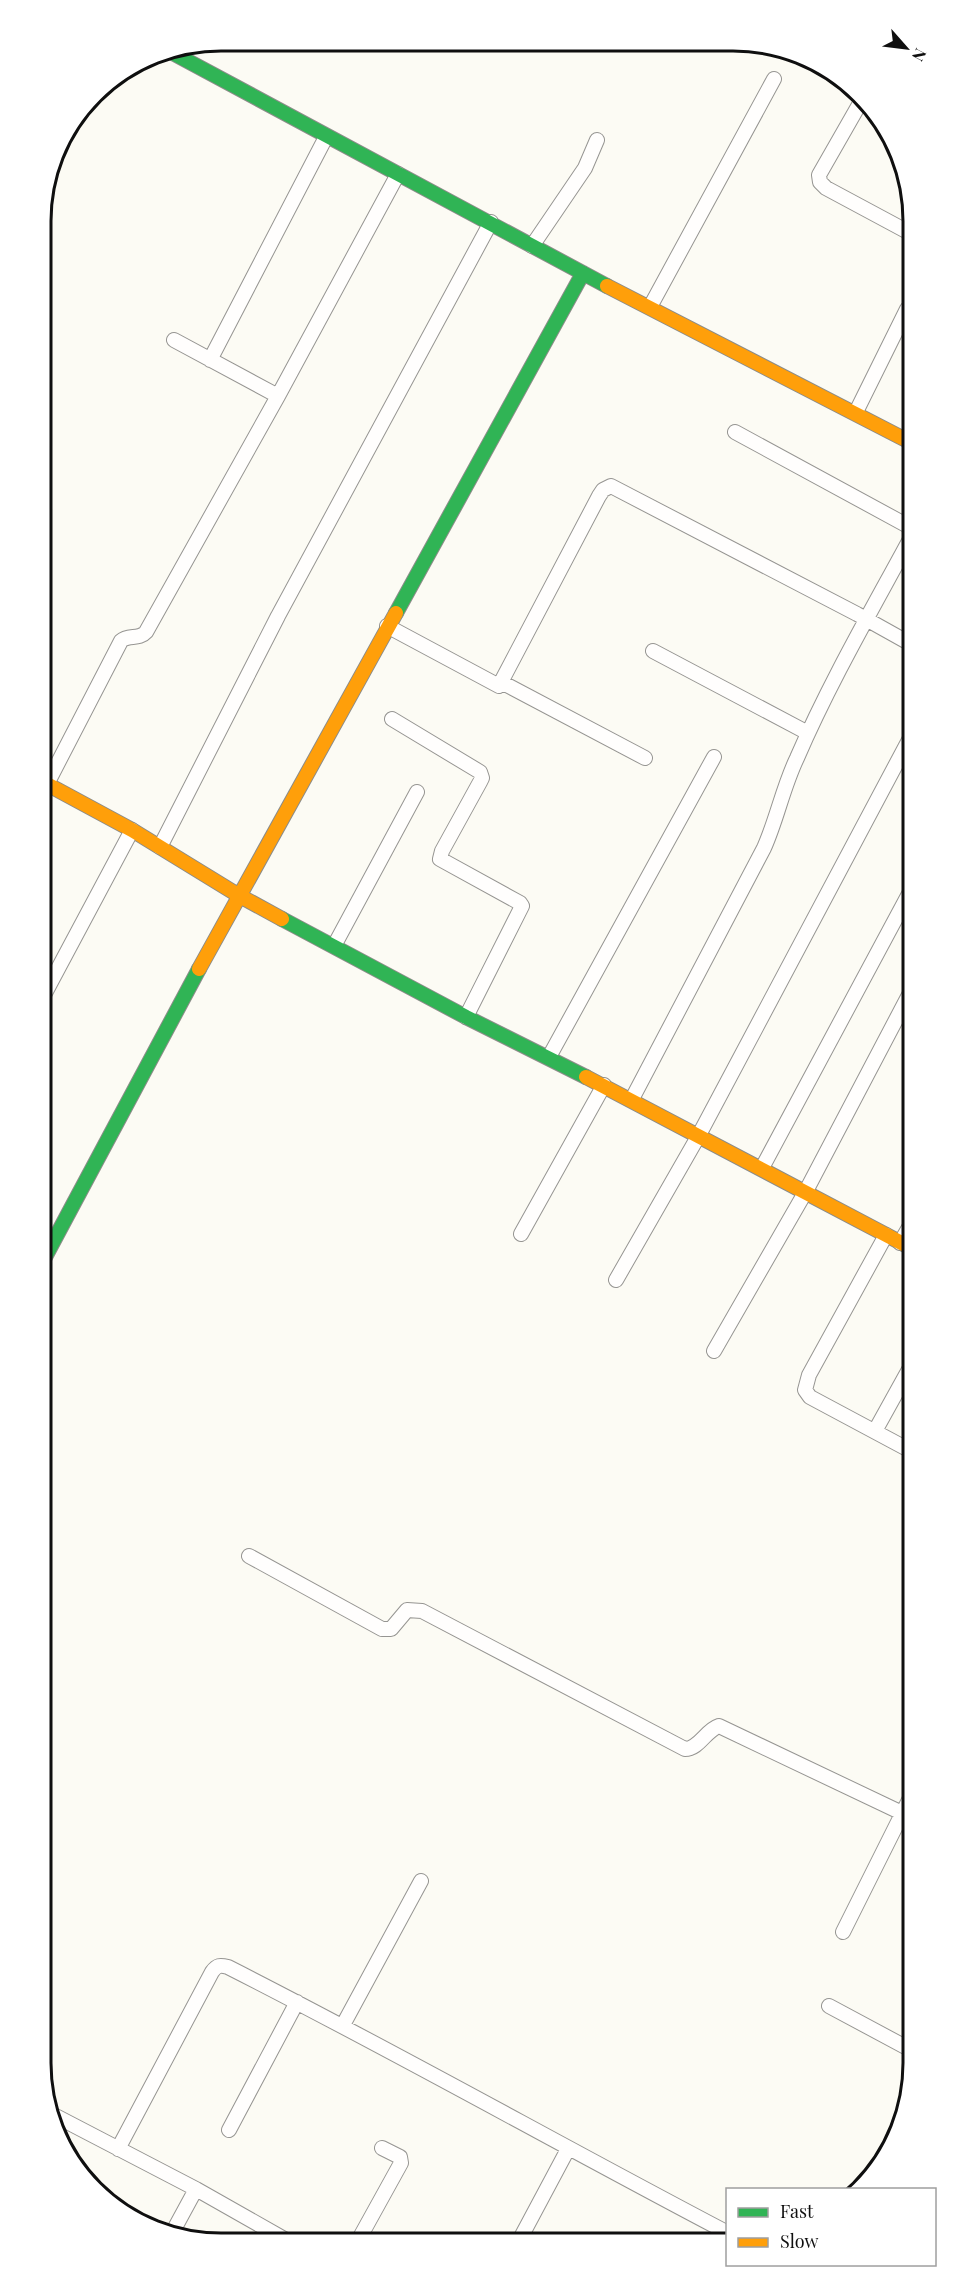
<svg xmlns="http://www.w3.org/2000/svg" width="954" height="2284" font-family="'Playfair Display',serif">
<style>
.lines{fill:none;stroke-linecap:round;stroke-linejoin:round}
.street-casing{stroke:#969592;stroke-width:16}
.fast-casing{stroke:#8c8c89;stroke-width:16}
.slow-casing{stroke:#8c8c89;stroke-width:16}
.street{stroke:#fffefd;stroke-width:14}
.fast{stroke:#30b455;stroke-width:14}
.slow{stroke:#ff9f0a;stroke-width:14}
.rim{fill:none;stroke:#0f0f0f;stroke-width:3}
</style>
<rect width="100%" height="100%" fill="#fcfbf4"/>
<g class="lines">
<defs>
<path id="street" d="M 863,98 L 819,175 L 820,182 L 826,188 L 908,232
M 532,246 L 585,168 L 597,140
M 650,307 L 774,79
M 174,340 L 278,396
M 210,360 L 326,137
M 856,412 L 907,309
M 735,432 L 908,526
M 387,626 L 499,686 L 599,496 L 603,490 L 611,486 L 857,614 L 909,643
M 653,651 L 808,733
M 503,683 L 645,758
M 392,719 L 480,772 L 482,778 L 480,782 L 442,851 L 440,859 L 520,903 L 522,906 L 466,1017
M 47,784 L 121,641 C 128,634 139,640 146,632 L 278,396 L 398,174
M 160,847 L 278,616 L 491,222
M 334,946 L 417,792
M 44,995 L 132,830
M 549,1057 L 714,757
M 632,1099 L 764,848 C 777,819 783,787 797,758 C 829,684 870,613 909,541
M 762,1168 L 910,892
M 521,1234 L 604,1085
M 886,1235 L 809,1375 L 805,1390 L 810,1397 L 911,1451
M 900,1243 L 911,1224
M 616,1280 L 699,1135 L 909,740
M 714,1351 L 806,1191 L 909,995
M 875,1431 L 911,1366
M 249,1556 L 382,1629 L 391,1629 L 407,1610 L 422,1611 L 685,1749 C 699,1749 706,1730 719,1726 L 902,1813
M 843,1932 L 912,1794
M 829,2006 L 913,2051
M 343,2025 L 421,1881
M 48,2112 L 196,2189 L 286,2240
M 229,2130 L 297,2002
M 118,2149 L 212,1972 C 217,1965 220,1965 228,1967 C 396,2052 560,2145 728,2233
M 171,2235 L 196,2189
M 359,2239 L 401,2163 L 400,2157 L 382,2148
M 520,2239 L 568,2149"/>
<path id="fast" d="M 169,51 L 607,286
M 396,613 L 583,273
M 282,919 L 466,1017 L 586,1077
M 44,1259 L 199,969"/>
<path id="slow" d="M 607,286 L 908,441
M 43,782 L 132,830 L 238,895 L 282,919
M 199,969 L 396,613
M 586,1077 L 911,1248"/>
</defs>
<use href="#street" class="street-casing"/>
<use href="#fast" class="fast-casing"/>
<use href="#slow" class="slow-casing"/>
<use href="#street" class="street"/>
<use href="#fast" class="fast"/>
<use href="#slow" class="slow"/>
</g>
<path d="M0 0H954V2284H0ZM221 51H733A170 170 0 0 1 903 221V2063A170 170 0 0 1 733 2233H221A170 170 0 0 1 51 2063V221A170 170 0 0 1 221 51Z" fill="#fff" fill-rule="evenodd"/>
<path class="rim" d="M221 51H733A170 170 0 0 1 903 221V2063A170 170 0 0 1 733 2233H221A170 170 0 0 1 51 2063V221A170 170 0 0 1 221 51Z"/>
<rect x="726" y="2188" width="210" height="78" fill="#ffffff" stroke="#9f9f9f" stroke-width="1.5"/>
<rect x="738" y="2208" width="30" height="9" fill="#30b455" stroke="#9f9f9f" stroke-width="1.5"/>
<text x="780" y="2218" font-size="18" fill="#0f0f0f">Fast</text>
<rect x="738" y="2238" width="30" height="9" fill="#ff9f0a" stroke="#9f9f9f" stroke-width="1.5"/>
<text x="780" y="2248" font-size="18" fill="#0f0f0f">Slow</text>
<g transform="translate(906 48) rotate(118)" stroke="#ffffff" stroke-width="4.5" paint-order="stroke">
<path d="M0-4.5L10 22L0 15L-10 22Z" fill="#0f0f0f"/>
<text y="-9" font-size="16" font-weight="bold" text-anchor="middle" fill="#0f0f0f">N</text>
</g>
</svg>
